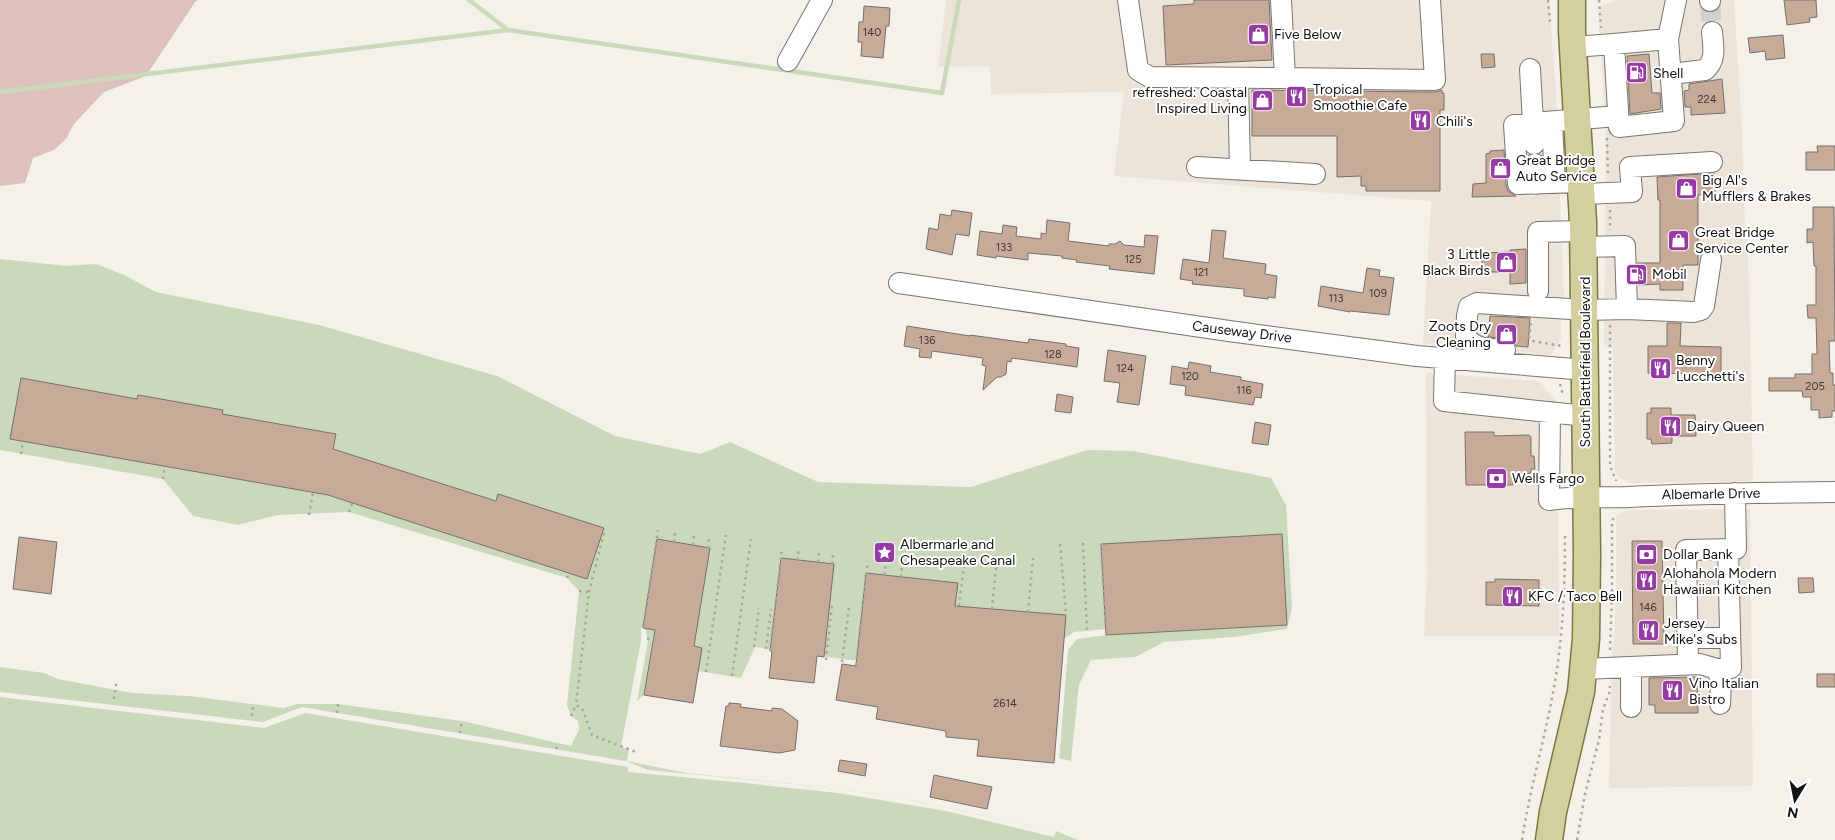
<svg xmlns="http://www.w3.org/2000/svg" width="1835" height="840" font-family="Figtree,sans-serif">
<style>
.built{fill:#ece4d8}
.green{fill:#dec1ba}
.water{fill:#cbd9bb}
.pier{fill:#f4f1eb}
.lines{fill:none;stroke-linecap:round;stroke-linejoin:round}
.stream{stroke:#cbd9bb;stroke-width:4.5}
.building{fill:#c7ab98;stroke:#75706c}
.minor-tunnel{stroke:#d2d0ca;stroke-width:20;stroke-dasharray:20 10;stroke-linecap:butt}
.minor-casing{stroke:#797671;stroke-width:22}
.major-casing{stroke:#7c7842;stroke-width:29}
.path{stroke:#a9a6a2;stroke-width:2.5;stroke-dasharray:2.5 4;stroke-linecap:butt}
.minor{stroke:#fff;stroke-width:20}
.major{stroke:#d3cf9e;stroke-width:26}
.labels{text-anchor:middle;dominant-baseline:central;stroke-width:4;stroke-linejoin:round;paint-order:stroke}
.number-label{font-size:11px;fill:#403832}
.poi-label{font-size:14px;fill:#131210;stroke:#fff;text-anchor:start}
.street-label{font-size:14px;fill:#131210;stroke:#fff}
</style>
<rect width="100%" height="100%" fill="#f4f1eb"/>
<path class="built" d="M 946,0 L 1549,0 L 1556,90 L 1564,302 L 1561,302 L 1561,339 L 1551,355 L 1423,344 L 1431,201 L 1114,176 L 1124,92 L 991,94 L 990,66 L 938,67 Z
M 1616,0 L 1734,0 L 1742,129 L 1744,202 L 1749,279 L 1753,481 L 1630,483 L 1619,478 L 1615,471 L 1613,348 L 1604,347 L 1606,142 L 1598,7 Z
M 1426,373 L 1539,381 L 1558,403 L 1559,636 L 1424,636 L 1427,574 Z
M 1750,509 L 1753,786 L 1609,788 L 1612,646 L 1614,646 L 1616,592 L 1616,516 L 1623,511 L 1629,510 Z"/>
<path class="green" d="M 0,0 L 198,0 L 195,2 L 146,76 L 104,92 L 74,124 L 66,139 L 54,150 L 33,158 L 25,183 L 0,186 Z"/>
<path class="water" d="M 0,259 L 67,266 L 92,264 L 99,265 L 124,275 L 156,292 L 319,325 L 497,376 L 615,436 L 700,454 L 730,442 L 818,482 L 971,487 L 1087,450 L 1133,451 L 1271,478 L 1286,505 L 1292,608 L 1287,629 L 1234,637 L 1164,642 L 1135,657 L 1091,660 L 1079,685 L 1071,761 L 949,732 L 953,674 L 755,647 L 741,678 L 698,671 L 693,703 L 644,695 L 637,701 L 627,761 L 686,773 L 813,786 L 891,796 L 1056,831 L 1078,840 L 0,840 L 0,667 L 44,673 L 58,679 L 132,693 L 189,696 L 284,708 L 297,704 L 338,704 L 462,721 L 571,746 L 579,730 L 578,721 L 571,716 L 567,705 L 579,591 L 567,578 L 349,512 L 278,515 L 238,525 L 193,516 L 163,479 L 0,450 Z"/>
<path class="pier" d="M 641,627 L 645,628 L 648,641 L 637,701 L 640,702 L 631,750 L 621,747 L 641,641 Z
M 1106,629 L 1106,635 L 1077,639 L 1068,650 L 1059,761 L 1054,760 L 1064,639 L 1074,632 Z
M 0,692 L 263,722 L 302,707 L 626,761 L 648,770 L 813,786 L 891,796 L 1056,831 L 1054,837 L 946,811 L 838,793 L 735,782 L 628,772 L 628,767 L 305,713 L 264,728 L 0,697 Z"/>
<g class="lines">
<path class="stream" d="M 469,0 L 508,30
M 0,92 L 508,30 L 942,93 L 959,0"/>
</g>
<path class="building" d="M 1194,0 L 1269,0 L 1272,60 L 1166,65 L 1163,6 L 1194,4 Z
M 1784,0 L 1816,0 L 1817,17 L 1809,18 L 1810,22 L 1787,25 Z
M 864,6 L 890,8 L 889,26 L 886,26 L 883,58 L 861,56 L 862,42 L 858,42 L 859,22 L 863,22 Z
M 1783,35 L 1785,58 L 1766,60 L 1765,51 L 1750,53 L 1748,38 Z
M 1481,54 L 1494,54 L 1495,67 L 1482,68 Z
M 1649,54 L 1652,93 L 1660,93 L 1661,109 L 1630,114 L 1627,56 Z
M 1722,79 L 1725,113 L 1691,115 L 1691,107 L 1685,107 L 1684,91 L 1689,90 L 1689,84 Z
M 1252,90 L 1435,92 L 1442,90 L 1442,93 L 1444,93 L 1444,110 L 1440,110 L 1440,191 L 1366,191 L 1366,186 L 1361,186 L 1361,176 L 1337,177 L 1337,136 L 1252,136 Z
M 1817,146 L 1835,146 L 1835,170 L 1806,170 L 1806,152 L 1818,152 Z
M 1504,150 L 1506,185 L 1508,191 L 1516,196 L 1472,197 L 1473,184 L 1486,183 L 1486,154 L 1490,153 L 1490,151 Z
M 1714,173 L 1715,194 L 1698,195 L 1698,265 L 1683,265 L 1683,290 L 1660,290 L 1660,284 L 1638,285 L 1637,263 L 1660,263 L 1660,200 L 1658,200 L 1657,177 Z
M 1813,207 L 1834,207 L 1835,341 L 1829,341 L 1830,373 L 1833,373 L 1833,385 L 1835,385 L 1835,411 L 1832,411 L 1832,417 L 1819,418 L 1819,410 L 1811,410 L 1811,397 L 1803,397 L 1802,391 L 1769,391 L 1769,378 L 1795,378 L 1795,374 L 1812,374 L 1812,354 L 1817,354 L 1816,318 L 1808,318 L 1807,305 L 1816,305 L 1816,266 L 1814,266 L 1813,242 L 1807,243 L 1807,229 L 1813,229 Z
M 952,210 L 972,213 L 969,236 L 956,234 L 952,255 L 926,249 L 929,228 L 938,230 L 940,214 L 951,216 Z
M 1047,220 L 1070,223 L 1068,241 L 1109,246 L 1109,244 L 1115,244 L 1120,241 L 1124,245 L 1144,247 L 1145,235 L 1158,236 L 1154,274 L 1109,269 L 1110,266 L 1076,262 L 1077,260 L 1062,258 L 1062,256 L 1028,253 L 1028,260 L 996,256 L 996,258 L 977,255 L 980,231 L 1002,234 L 1003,225 L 1017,227 L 1016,236 L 1041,239 L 1041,233 L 1046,234 Z
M 1212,230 L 1226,231 L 1223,258 L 1266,264 L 1265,274 L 1277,276 L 1275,298 L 1268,297 L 1268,299 L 1244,296 L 1244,289 L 1192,284 L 1193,281 L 1180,279 L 1183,259 L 1209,263 Z
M 1526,249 L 1526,283 L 1510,284 L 1510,272 L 1482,272 L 1482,253 L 1510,252 L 1510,250 Z
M 1367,268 L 1380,270 L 1379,276 L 1394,278 L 1389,315 L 1350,311 L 1350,312 L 1318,306 L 1321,286 L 1363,293 Z
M 1490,316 L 1530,318 L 1528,347 L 1516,346 L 1512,340 L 1506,338 L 1488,337 Z
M 1667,323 L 1681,323 L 1680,346 L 1721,347 L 1721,374 L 1648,373 L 1648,346 L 1667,346 Z
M 907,326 L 970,336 L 970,335 L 1028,343 L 1029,339 L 1066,344 L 1066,346 L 1079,348 L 1077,367 L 1012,358 L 1011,362 L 1007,361 L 1006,374 L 1001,377 L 997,377 L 983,390 L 986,366 L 982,365 L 983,358 L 932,351 L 931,358 L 919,357 L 920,349 L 904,346 Z
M 1108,350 L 1146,356 L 1139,405 L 1117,402 L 1120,383 L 1104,381 Z
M 1189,362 L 1211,366 L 1210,372 L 1241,377 L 1241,380 L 1263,384 L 1261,398 L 1255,397 L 1253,405 L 1185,395 L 1186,386 L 1170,384 L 1172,366 L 1188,369 Z
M 21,378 L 137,399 L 138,395 L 223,410 L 222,414 L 336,434 L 333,449 L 496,501 L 498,494 L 604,528 L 587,579 L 328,495 L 10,439 Z
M 1057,394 L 1073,397 L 1071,413 L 1055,411 Z
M 1651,408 L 1671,408 L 1671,415 L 1695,415 L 1696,436 L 1672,436 L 1672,443 L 1652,444 L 1651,439 L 1647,439 L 1647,413 L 1651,413 Z
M 1255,422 L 1271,425 L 1268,445 L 1252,443 Z
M 1465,432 L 1494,432 L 1494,436 L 1529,435 L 1531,437 L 1531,456 L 1534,456 L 1535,469 L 1531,469 L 1531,473 L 1527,474 L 1527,482 L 1513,483 L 1513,485 L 1466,485 Z
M 1282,534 L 1287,625 L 1106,635 L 1101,544 Z
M 19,537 L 57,542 L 51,594 L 13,589 Z
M 657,539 L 710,548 L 694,646 L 702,648 L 693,703 L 644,695 L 655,630 L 643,628 Z
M 1632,541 L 1662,541 L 1664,644 L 1633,644 Z
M 781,558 L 834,564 L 824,657 L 817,656 L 814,683 L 769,678 L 772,651 L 770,651 Z
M 866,573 L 958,583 L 955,606 L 1066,615 L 1054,763 L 977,756 L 979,740 L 946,737 L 946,731 L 876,719 L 878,707 L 836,700 L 842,664 L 856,666 Z
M 1798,578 L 1813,578 L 1814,592 L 1799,593 Z
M 1495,579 L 1539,580 L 1539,606 L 1486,605 L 1486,582 L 1495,582 Z
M 1817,674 L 1835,674 L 1835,687 L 1817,687 Z
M 1697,677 L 1698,713 L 1655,713 L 1655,705 L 1649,705 L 1649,678 Z
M 729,703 L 741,704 L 740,707 L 772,711 L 772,708 L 782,709 L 798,721 L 795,750 L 779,753 L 720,746 L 726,706 L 729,706 Z
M 840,760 L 867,764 L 865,776 L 838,771 Z
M 934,775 L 992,787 L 987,809 L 930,797 Z"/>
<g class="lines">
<path class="minor-tunnel" d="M 1710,1 L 1712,32"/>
<defs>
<path id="minor" d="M 1128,0 L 1138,70 L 1150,77 L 1285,78
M 1281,0 L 1285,78 L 1435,80 L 1430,0
M 1710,0 L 1710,1
M 1668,39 L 1614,44 L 1619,127 L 1674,121 L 1668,39 L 1676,0
M 1573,47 L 1614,44
M 788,61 L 822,0
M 1530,69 L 1533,123 L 1617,116
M 1671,74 L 1705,70 C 1717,60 1713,46 1712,32
M 1238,78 L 1240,170
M 1552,122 L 1555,183
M 1534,144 L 1533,123 L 1514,125 L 1518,184 L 1581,182
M 1535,164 L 1536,184
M 1197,167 L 1315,174
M 1582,194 L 1632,192 L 1630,167 L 1712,162
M 899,283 L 1236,332 L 1417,356 L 1586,370
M 1538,291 L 1538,232 L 1583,231
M 1627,309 L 1694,312 L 1701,310 L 1704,306 L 1711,260
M 1505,350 C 1490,349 1476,350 1466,337 L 1467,316 L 1469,307 L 1477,303 L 1585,310 L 1627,309 L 1625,246 L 1584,247
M 1445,358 L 1444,401 L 1586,416
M 1550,412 L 1549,500 C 1576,496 1602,498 1629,497 C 1698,493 1766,493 1835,492
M 1687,638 L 1730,638
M 1688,664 L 1686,550 L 1736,549 L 1735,493
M 1631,667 L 1631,707
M 1583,669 L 1700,664 L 1717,669 L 1721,681 L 1720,704
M 1717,669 L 1731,668 L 1728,549"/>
<path id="major" d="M 1549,840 L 1553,812 L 1581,692 L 1586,639 L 1587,554 L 1583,222 L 1572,31 L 1572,0"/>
</defs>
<use href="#minor" class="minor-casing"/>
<use href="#major" class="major-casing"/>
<path class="path" d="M 1548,0 L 1550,22
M 1599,0 L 1601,28
M 1607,138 L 1608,177
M 1610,210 L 1610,230
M 1531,323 L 1529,337 L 1532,341 L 1562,346
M 1610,325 L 1610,463 L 1612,473 L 1616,478 L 1616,481
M 1560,384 L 1563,395
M 21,454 L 23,441
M 163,479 L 165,466
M 349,512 L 352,503
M 309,515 L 313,492
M 604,533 L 589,592 L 576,705 L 582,708 L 592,735 L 636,752
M 674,542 L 675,533
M 1083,543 L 1087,631
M 1060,544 L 1066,614
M 1101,544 L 1106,629
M 693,545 L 694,535
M 708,548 L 709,538
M 797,560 L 799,550
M 818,562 L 819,552
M 832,564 L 833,555
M 884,575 L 886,564
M 901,577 L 902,566
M 567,578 L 569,573
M 579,591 L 589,592
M 959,606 L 965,556
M 992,609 L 997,557
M 1028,612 L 1033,558
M 643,628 L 658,530
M 647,639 L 655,639 L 667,641
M 754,647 L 759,608
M 766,649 L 771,609
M 1610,650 L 1612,595 L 1612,522 L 1615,514
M 770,651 L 782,548
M 826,660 L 832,605
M 842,662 L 849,607
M 856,665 L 868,561
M 706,672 L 726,535
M 732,676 L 751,539
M 114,699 L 116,684
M 337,713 L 338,704
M 252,716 L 253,705
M 571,716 L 576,705
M 460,733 L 462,721
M 556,749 L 558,743
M 1522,840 C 1530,788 1545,739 1554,687 C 1563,637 1565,586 1565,536
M 1577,840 L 1585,794 L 1599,740 L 1603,709 L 1609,694 L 1610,686"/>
<use href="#minor" class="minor"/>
<use href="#major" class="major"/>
</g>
<defs>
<symbol id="shop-square" viewBox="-11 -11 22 22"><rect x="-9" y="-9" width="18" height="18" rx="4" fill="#963aa4" stroke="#fff"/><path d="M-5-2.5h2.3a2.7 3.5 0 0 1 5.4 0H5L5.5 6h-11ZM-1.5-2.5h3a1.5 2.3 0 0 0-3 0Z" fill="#fff"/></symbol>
<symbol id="fuel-square" viewBox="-11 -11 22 22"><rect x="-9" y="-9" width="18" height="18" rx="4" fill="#963aa4" stroke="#fff"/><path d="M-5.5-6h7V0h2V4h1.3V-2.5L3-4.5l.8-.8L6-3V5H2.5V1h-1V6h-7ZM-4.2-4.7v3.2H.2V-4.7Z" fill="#fff"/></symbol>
<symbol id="restaurant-square" viewBox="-11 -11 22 22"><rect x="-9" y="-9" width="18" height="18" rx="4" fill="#963aa4" stroke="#fff"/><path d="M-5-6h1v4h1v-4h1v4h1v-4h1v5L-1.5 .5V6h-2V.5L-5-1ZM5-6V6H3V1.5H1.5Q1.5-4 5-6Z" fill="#fff"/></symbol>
<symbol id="bank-square" viewBox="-11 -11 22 22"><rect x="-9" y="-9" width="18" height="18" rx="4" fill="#963aa4" stroke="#fff"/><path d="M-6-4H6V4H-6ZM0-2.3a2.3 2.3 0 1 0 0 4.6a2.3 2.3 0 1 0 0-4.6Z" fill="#fff"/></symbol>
<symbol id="sight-square" viewBox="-11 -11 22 22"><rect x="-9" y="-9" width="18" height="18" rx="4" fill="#963aa4" stroke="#fff"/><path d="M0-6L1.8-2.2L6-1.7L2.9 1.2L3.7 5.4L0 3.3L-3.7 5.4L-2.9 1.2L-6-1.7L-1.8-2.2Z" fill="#fff"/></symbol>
</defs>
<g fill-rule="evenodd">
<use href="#shop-square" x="1246" y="22" width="25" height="25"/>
<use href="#fuel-square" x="1624" y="60" width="25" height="25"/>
<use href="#restaurant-square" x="1284" y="84" width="25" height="25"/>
<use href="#shop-square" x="1250" y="88" width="25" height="25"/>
<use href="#restaurant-square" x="1408" y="108" width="25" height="25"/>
<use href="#shop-square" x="1488" y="156" width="25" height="25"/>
<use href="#shop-square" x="1674" y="176" width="25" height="25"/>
<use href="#shop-square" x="1666" y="228" width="25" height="25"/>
<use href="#shop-square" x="1494" y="250" width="25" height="25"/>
<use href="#fuel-square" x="1624" y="262" width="25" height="25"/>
<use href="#shop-square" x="1494" y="322" width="25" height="25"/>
<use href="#restaurant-square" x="1648" y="356" width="25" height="25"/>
<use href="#restaurant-square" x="1658" y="414" width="25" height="25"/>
<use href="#bank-square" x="1484" y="466" width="25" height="25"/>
<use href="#sight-square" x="872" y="540" width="25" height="25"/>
<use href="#bank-square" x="1634" y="542" width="25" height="25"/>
<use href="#restaurant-square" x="1634" y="568" width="25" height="25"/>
<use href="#restaurant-square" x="1500" y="584" width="25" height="25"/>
<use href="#restaurant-square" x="1636" y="618" width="25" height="25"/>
<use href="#restaurant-square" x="1660" y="678" width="25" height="25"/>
</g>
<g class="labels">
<g class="number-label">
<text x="872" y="32">140</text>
<text x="1707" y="99">224</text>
<text x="1004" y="247">133</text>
<text x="1133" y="259">125</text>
<text x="1201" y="272">121</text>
<text x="1378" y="293">109</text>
<text x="1336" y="298">113</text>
<text x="927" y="340">136</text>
<text x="1053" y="354">128</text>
<text x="1125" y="368">124</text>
<text x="1190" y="376">120</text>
<text x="1815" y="386">205</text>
<text x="1244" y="390">116</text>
<text x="1648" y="607">146</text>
<text x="1005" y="703">2614</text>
</g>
<g class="poi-label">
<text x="1274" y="34">Five Below</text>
<text x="1653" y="73">Shell</text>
<text x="1313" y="89">Tropical<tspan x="1313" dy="16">Smoothie Cafe</tspan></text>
<text x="1247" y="92" text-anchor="end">refreshed: Coastal<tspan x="1247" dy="16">Inspired Living</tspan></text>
<text x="1436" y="121">Chili's</text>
<text x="1516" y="160">Great Bridge<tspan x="1516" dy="16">Auto Service</tspan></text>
<text x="1702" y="180">Big Al's<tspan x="1702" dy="16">Mufflers &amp; Brakes</tspan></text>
<text x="1695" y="232">Great Bridge<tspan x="1695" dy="16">Service Center</tspan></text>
<text x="1490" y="254" text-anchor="end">3 Little<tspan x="1490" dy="16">Black Birds</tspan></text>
<text x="1652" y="274">Mobil</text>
<text x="1491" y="326" text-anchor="end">Zoots Dry<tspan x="1491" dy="16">Cleaning</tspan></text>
<text x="1676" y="360">Benny<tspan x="1676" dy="16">Lucchetti's</tspan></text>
<text x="1687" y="426">Dairy Queen</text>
<text x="1512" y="478">Wells Fargo</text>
<text x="900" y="544">Albermarle and<tspan x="900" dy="16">Chesapeake Canal</tspan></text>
<text x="1663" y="554">Dollar Bank</text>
<text x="1663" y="573">Alohahola Modern<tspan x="1663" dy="16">Hawaiian Kitchen</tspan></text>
<text x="1528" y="596">KFC / Taco Bell</text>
<text x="1664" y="623">Jersey<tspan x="1664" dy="16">Mike's Subs</tspan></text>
<text x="1689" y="683">Vino Italian<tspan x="1689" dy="16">Bistro</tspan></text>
</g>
<g class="street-label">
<text transform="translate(1242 332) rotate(7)">Causeway Drive</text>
<text transform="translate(1585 362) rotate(-90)">South Battlefield Boulevard</text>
<text transform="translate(1711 494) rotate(-1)">Albemarle Drive</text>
</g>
</g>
<g transform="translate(1795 800) rotate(190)" stroke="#ffffff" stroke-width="4" paint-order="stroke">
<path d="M0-4L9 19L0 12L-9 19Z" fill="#131210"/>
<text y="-8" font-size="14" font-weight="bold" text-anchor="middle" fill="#131210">N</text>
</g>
</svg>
